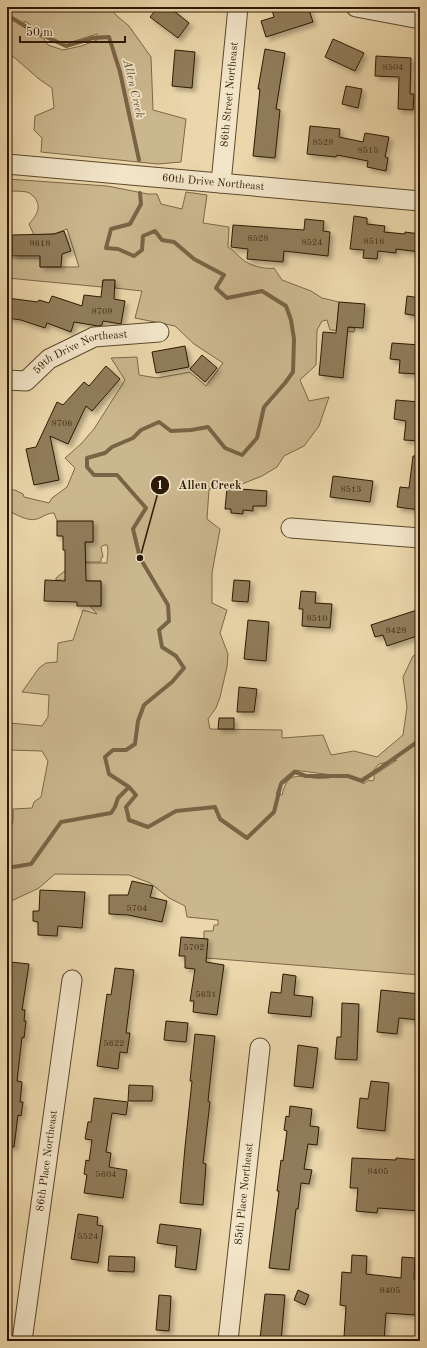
<svg xmlns="http://www.w3.org/2000/svg" width="427" height="1348" font-family="'Old Standard TT',serif">
<style>
.green{fill:#cbb78e;stroke:#7c6848;fill-rule:evenodd}
.lines{fill:none;stroke-linecap:round;stroke-linejoin:round}
.stream{stroke:#786445;stroke-width:4}
.building{fill:#907c5a;stroke:#2d1902;filter:url(#shadow)}
.minor-casing{stroke:#5c482c;stroke-width:21}
.minor{stroke:#f2e5c8;stroke-width:19}
.labels{text-anchor:middle;dominant-baseline:central;stroke-width:3.5;stroke-linejoin:round;paint-order:stroke}
.number-label{font-size:9px;fill:#463218}
.street-label{font-size:11px;fill:#2d1902;stroke:#f2e5c8}
.water-label{font-size:12px;font-style:italic;fill:#5f4b2f;stroke:#f2e5c8}
.leader{fill:none;stroke:#2d1902;stroke-width:1.5}
.callout-dot{fill:#2d1902;stroke:#f2e5c8;stroke-width:1.5}
.mark-label{font-size:12px;text-anchor:middle;font-weight:bold;fill:#fff}
.callout-label{font-size:12px;text-anchor:middle;font-weight:bold;fill:#2d1902;stroke:#f2e5c8;stroke-width:3.5;stroke-linejoin:round;paint-order:stroke}
</style>
<defs>
<filter id="shadow"><feDropShadow dx="3.5" dy="3.5" stdDeviation="2" flood-color="#0004"/></filter>
</defs>
<rect width="100%" height="100%" fill="#ebd7ab"/>
<filter id="stains"><feTurbulence type="fractalNoise" baseFrequency=".005" numOctaves="4"/><feColorMatrix values="0 0 0 0 .2 0 0 0 0 .09 0 0 0 0 .02 0 0 0 .5 -.17"/></filter>
<radialGradient id="worn" r=".72"><stop offset=".6" stop-color="#630" stop-opacity="0"/><stop offset="1" stop-color="#630" stop-opacity=".3"/></radialGradient>
<path class="green" d="M 7,7 L 110,7 L 116,15 L 129,26 L 151,57 L 153,110 L 186,119 L 181,162 L 158,164 L 41,152 L 42,138 L 34,130 L 35,116 L 54,108 L 52,88 L 39,79 L 15,58 L 7,53 ZM 24,21 L 60,42 L 68,43 L 97,34 L 97,40 L 81,46 L 63,50 L 48,45 L 44,39 L 24,27 Z
M 7,179 L 107,186 L 148,194 L 157,194 L 161,204 L 182,209 L 186,192 L 207,195 L 203,223 L 229,227 L 228,247 C 234,250 237,255 242,259 C 248,265 266,270 274,268 L 282,280 L 311,291 L 322,298 L 339,302 L 337,326 L 355,328 L 354,332 L 330,330 L 327,320 L 322,321 L 317,330 L 316,365 L 300,380 L 309,401 L 329,397 L 319,426 L 304,446 L 284,456 L 277,467 L 262,476 L 242,484 L 209,489 L 207,519 L 220,529 L 212,573 L 212,603 L 227,610 L 220,633 L 228,654 L 227,667 L 220,697 L 216,708 L 208,719 L 210,729 L 282,730 L 282,738 L 323,735 L 331,755 L 354,751 L 377,757 L 403,735 L 407,707 L 403,677 L 413,656 L 420,652 L 420,975 L 206,958 L 204,939 L 204,931 L 213,931 L 214,925 L 218,925 L 218,920 L 187,917 L 185,906 L 169,898 L 150,883 L 129,875 L 55,874 L 39,888 L 7,903 L 7,833 L 13,822 L 13,809 L 32,808 L 34,802 L 41,797 L 48,761 L 42,751 L 8,750 L 10,723 L 42,726 L 48,717 L 49,695 L 22,692 L 39,668 L 46,663 L 57,662 L 58,643 L 73,640 L 83,610 L 97,614 L 90,606 L 101,606 L 101,581 L 56,580 L 56,578 L 67,569 L 85,563 L 107,563 C 107,556 109,551 107,545 L 104,545 L 101,547 L 103,557 L 101,558 L 101,562 L 85,562 L 85,542 L 93,542 L 57,521 L 54,513 C 47,513 43,517 37,519 C 28,522 15,514 7,510 L 7,490 L 15,490 L 23,494 L 24,497 L 49,503 L 52,498 L 67,487 L 75,468 L 65,458 L 81,444 L 94,429 L 125,380 L 111,358 L 137,357 L 139,375 L 157,378 L 190,372 L 206,386 L 223,363 L 194,344 L 175,326 L 135,318 L 142,291 L 115,288 L 115,280 L 103,280 L 102,287 L 7,278 L 7,255 L 12,256 L 12,258 L 40,258 L 40,267 L 79,267 L 67,229 L 54,234 L 34,235 L 29,224 C 36,216 42,208 35,198 C 32,195 30,193 27,192 C 21,191 13,191 7,191 ZM 397,760 L 374,775 L 374,780 L 372,781 L 369,780 L 363,784 L 362,778 L 372,772 L 379,764 ZM 294,770 L 332,775 L 329,778 C 324,778 319,779 314,778 C 294,775 287,774 282,795 L 276,794 L 281,781 Z"/>
<g class="lines">
<path class="stream" d="M 7,15 L 33,31 L 66,46 L 93,38 L 109,37 L 120,72 L 139,160
M 140,193 L 141,204 L 130,224 L 111,229 L 106,248 L 118,249 L 134,256 L 142,250 L 143,236 L 155,231 L 162,240 L 174,242 L 194,259 L 224,275 L 216,288 L 227,298 L 262,291 L 286,306 L 291,320 L 294,339 L 293,372 L 285,383 L 264,407 L 257,438 L 242,455 L 225,448 L 208,427 L 191,430 L 171,431 L 159,422 L 141,430 L 133,438 L 112,447 L 105,453 L 87,458 L 87,467 L 94,475 L 117,475 L 146,508 L 133,529 L 140,558 L 168,605 L 169,621 L 159,630 L 162,647 L 176,656 L 184,668 L 172,682 L 144,705 L 138,721 L 135,744 L 126,750 L 113,750 L 105,757 L 109,774 L 129,787 L 136,795 L 126,807 L 129,820 L 148,827 L 176,811 L 215,807 L 220,819 L 247,838 L 274,812 L 281,784 L 295,772 L 306,776 L 348,776 L 362,781 L 420,740
M 7,868 L 31,864 L 61,822 L 111,813 L 115,807 L 118,798 L 129,787"/>
</g>
<path class="building" d="M 158,7 L 169,7 L 189,23 L 178,38 L 150,17 Z
M 281,7 L 308,7 L 313,22 L 266,37 L 261,21 L 274,17 L 272,10 Z
M 333,39 L 364,53 L 355,71 L 325,57 Z
M 265,49 L 285,53 L 276,109 L 280,110 L 275,158 L 253,156 L 260,89 L 258,89 Z
M 175,50 L 195,52 L 192,88 L 172,86 Z
M 376,56 L 411,58 L 410,94 L 414,94 L 413,110 L 398,109 L 399,77 L 375,76 Z
M 346,86 L 362,89 L 358,108 L 342,104 Z
M 310,126 L 340,129 L 339,137 L 363,142 L 365,133 L 389,137 L 385,157 L 388,158 L 386,171 L 367,167 L 368,161 L 337,155 L 336,157 L 307,154 Z
M 354,216 L 367,218 L 367,224 L 385,226 L 384,232 L 405,234 L 405,232 L 420,234 L 420,252 L 396,249 L 396,253 L 378,251 L 377,259 L 363,258 L 364,250 L 350,249 Z
M 305,219 L 324,221 L 323,231 L 330,232 L 328,256 L 284,251 L 283,262 L 247,259 L 248,249 L 231,247 L 233,225 L 304,230 Z
M 64,231 L 71,251 L 62,254 L 61,267 L 40,267 L 40,256 L 12,256 L 12,235 L 54,234 Z
M 103,280 L 115,280 L 114,299 L 125,301 L 121,324 L 103,321 L 102,325 L 98,326 L 74,322 L 71,332 L 47,323 L 45,328 L 21,320 L 7,318 L 7,298 L 38,302 L 39,300 L 49,303 L 52,296 L 82,306 L 84,295 L 101,297 Z
M 407,296 L 420,298 L 420,316 L 405,314 Z
M 339,302 L 365,304 L 363,328 L 348,327 L 343,378 L 319,375 L 323,332 L 336,333 Z
M 392,343 L 420,345 L 420,374 L 399,373 L 400,360 L 390,359 Z
M 185,346 L 189,367 L 156,373 L 152,352 Z
M 202,355 L 217,368 L 205,382 L 190,369 Z
M 106,366 L 120,379 L 92,411 L 86,406 L 68,444 L 50,436 L 59,480 L 34,485 L 26,449 L 36,447 L 57,402 L 63,405 L 84,382 L 89,386 Z
M 396,400 L 419,402 L 417,418 L 420,418 L 420,441 L 404,440 L 406,421 L 394,419 Z
M 413,456 L 420,456 L 420,510 L 397,507 L 400,487 L 409,488 Z
M 333,476 L 373,481 L 370,502 L 330,497 Z
M 227,488 L 267,491 L 266,506 L 253,506 L 253,511 L 243,510 L 243,514 L 231,513 L 231,509 L 225,509 Z
M 57,521 L 93,521 L 93,542 L 85,542 L 86,581 L 101,581 L 101,606 L 77,606 L 77,602 L 44,601 L 45,580 L 65,581 L 65,550 L 63,550 L 63,536 L 57,536 Z
M 234,580 L 250,581 L 248,602 L 232,601 Z
M 301,591 L 316,592 L 315,603 L 332,604 L 330,628 L 302,626 L 303,609 L 299,609 Z
M 420,609 L 420,635 L 387,646 L 383,635 L 375,637 L 371,625 Z
M 248,620 L 269,622 L 266,661 L 244,659 Z
M 239,687 L 257,689 L 254,712 L 237,712 Z
M 219,718 L 234,718 L 234,729 L 218,729 Z
M 132,881 L 153,886 L 150,897 L 167,901 L 162,922 L 128,915 L 109,914 L 109,895 L 128,895 Z
M 40,890 L 85,892 L 82,928 L 58,926 L 57,936 L 38,935 L 38,922 L 33,921 L 33,911 L 39,911 Z
M 181,937 L 208,939 L 206,962 L 224,965 L 217,1015 L 193,1012 L 194,1001 L 190,1001 L 195,969 L 185,968 L 185,956 L 179,956 Z
M 11,962 L 29,964 L 22,1010 L 25,1010 L 24,1021 L 26,1021 L 24,1038 L 22,1037 L 17,1081 L 22,1082 L 20,1102 L 23,1102 L 21,1116 L 18,1115 L 14,1147 L 7,1146 L 7,989 Z
M 115,968 L 134,970 L 126,1033 L 130,1033 L 127,1053 L 120,1052 L 118,1069 L 97,1066 L 107,994 L 111,995 Z
M 283,974 L 296,976 L 294,995 L 313,997 L 311,1017 L 268,1013 L 271,992 L 281,993 Z
M 381,990 L 420,994 L 420,1020 L 399,1018 L 397,1034 L 377,1032 Z
M 342,1003 L 359,1004 L 357,1060 L 335,1059 L 337,1037 L 341,1037 Z
M 166,1021 L 188,1023 L 186,1042 L 164,1040 Z
M 195,1034 L 215,1036 L 208,1101 L 210,1102 L 203,1163 L 206,1164 L 203,1205 L 180,1203 L 185,1147 L 192,1081 L 190,1081 Z
M 298,1045 L 318,1048 L 313,1088 L 294,1086 Z
M 371,1081 L 389,1083 L 385,1131 L 357,1128 L 360,1098 L 368,1099 Z
M 129,1085 L 153,1086 L 152,1101 L 128,1101 Z
M 94,1098 L 128,1102 L 126,1115 L 112,1113 L 106,1152 L 111,1153 L 109,1167 L 127,1170 L 123,1198 L 84,1193 L 87,1175 L 84,1174 L 86,1160 L 89,1161 L 92,1140 L 85,1139 L 88,1122 L 91,1122 Z
M 290,1106 L 312,1109 L 310,1126 L 319,1127 L 317,1145 L 308,1144 L 304,1169 L 312,1170 L 309,1184 L 301,1183 L 298,1209 L 296,1209 L 289,1270 L 269,1268 L 279,1191 L 277,1191 L 281,1160 L 283,1161 L 287,1131 L 284,1130 L 286,1116 L 289,1117 Z
M 352,1158 L 396,1160 L 396,1158 L 420,1160 L 420,1211 L 378,1208 L 377,1213 L 356,1211 L 358,1188 L 350,1188 Z
M 78,1214 L 98,1217 L 97,1225 L 103,1226 L 98,1263 L 71,1259 Z
M 160,1224 L 201,1229 L 196,1270 L 175,1267 L 177,1246 L 157,1243 Z
M 352,1255 L 367,1256 L 366,1274 L 401,1278 L 402,1257 L 415,1258 L 414,1279 L 420,1279 L 420,1310 L 416,1310 L 415,1315 L 386,1313 L 384,1341 L 356,1341 L 356,1338 L 344,1337 L 346,1306 L 340,1305 L 342,1272 L 351,1273 Z
M 109,1256 L 135,1257 L 134,1272 L 108,1271 Z
M 298,1290 L 309,1295 L 305,1305 L 294,1300 Z
M 265,1294 L 285,1295 L 281,1341 L 260,1339 Z
M 159,1295 L 171,1296 L 169,1331 L 156,1330 Z"/>
<g class="lines">
<defs>
<g id="minor">
<path d="M 356,7 L 420,19"/>
<path id="s1" d="M 7,164 L 420,201"/>
<path id="s2" d="M 221,183 L 238,7"/>
<path id="s3" d="M 7,380 L 26,381 L 49,359 L 94,337 L 159,332"/>
<path d="M 291,528 L 420,538"/>
<path id="s4" d="M 22,1341 L 72,980"/>
<path id="s5" d="M 228,1341 L 260,1048"/>
</g>
</defs>
<use href="#minor" class="minor-casing"/>
<use href="#minor" class="minor"/>
</g>
<g class="labels">
<g class="number-label">
<text x="393" y="67">8504</text>
<text x="323" y="142">8529</text>
<text x="368" y="150">8515</text>
<text x="258" y="238">8528</text>
<text x="374" y="241">8516</text>
<text x="312" y="242">8524</text>
<text x="40" y="243">8618</text>
<text x="102" y="311">8709</text>
<text x="62" y="423">8706</text>
<text x="351" y="489">8513</text>
<text x="317" y="618">8510</text>
<text x="396" y="630">8428</text>
<text x="137" y="908">5704</text>
<text x="194" y="947">5702</text>
<text x="206" y="994">5631</text>
<text x="114" y="1043">5622</text>
<text x="378" y="1171">8405</text>
<text x="106" y="1174">5604</text>
<text x="88" y="1236">5524</text>
<text x="390" y="1290">8405</text>
</g>
<g class="street-label">
<text stroke="none"><textPath href="#s2" startOffset="89">86th Street Northeast</textPath></text>
<text stroke="none"><textPath href="#s1" startOffset="207">60th Drive Northeast</textPath></text>
<text stroke="none"><textPath href="#s3" startOffset="83">59th Drive Northeast</textPath></text>
<text stroke="none"><textPath href="#s4" startOffset="182">86th Place Northeast</textPath></text>
<text stroke="none"><textPath href="#s5" startOffset="148">85th Place Northeast</textPath></text>
</g>
<g class="water-label">
<text transform="translate(133 89) rotate(77)">Allen Creek</text>
</g>
</g>
<path class="leader" d="M140 558L160 485"/>
<g class="callout-dot">
<circle cx="140" cy="558" r="4"/>
<circle cx="160" cy="485" r="10"/>
</g>
<g class="mark-label">
<text x="160" y="489">1</text>
</g>
<g class="callout-label">
<text x="210" y="489">Allen Creek</text>
</g>
<rect width="427" height="1348" fill="none" stroke="#ebd7ab" stroke-width="24"/>
<rect x="8" y="8" width="411" height="1332" fill="none" stroke="#2d1902" stroke-width="2"/>
<rect x="12" y="12" width="403" height="1324" fill="none" stroke="#2d1902"/>
<path d="M20 36v6h105v-6" fill="none" stroke="#2d1902" stroke-width="2"/>
<text x="26" y="36" font-size="12" fill="#2d1902" stroke="#f2e5c8" stroke-width="3" paint-order="stroke">50 m</text>
<rect width="100%" height="100%" filter="url(#stains)"/>
<rect width="100%" height="100%" fill="url(#worn)"/>
</svg>
